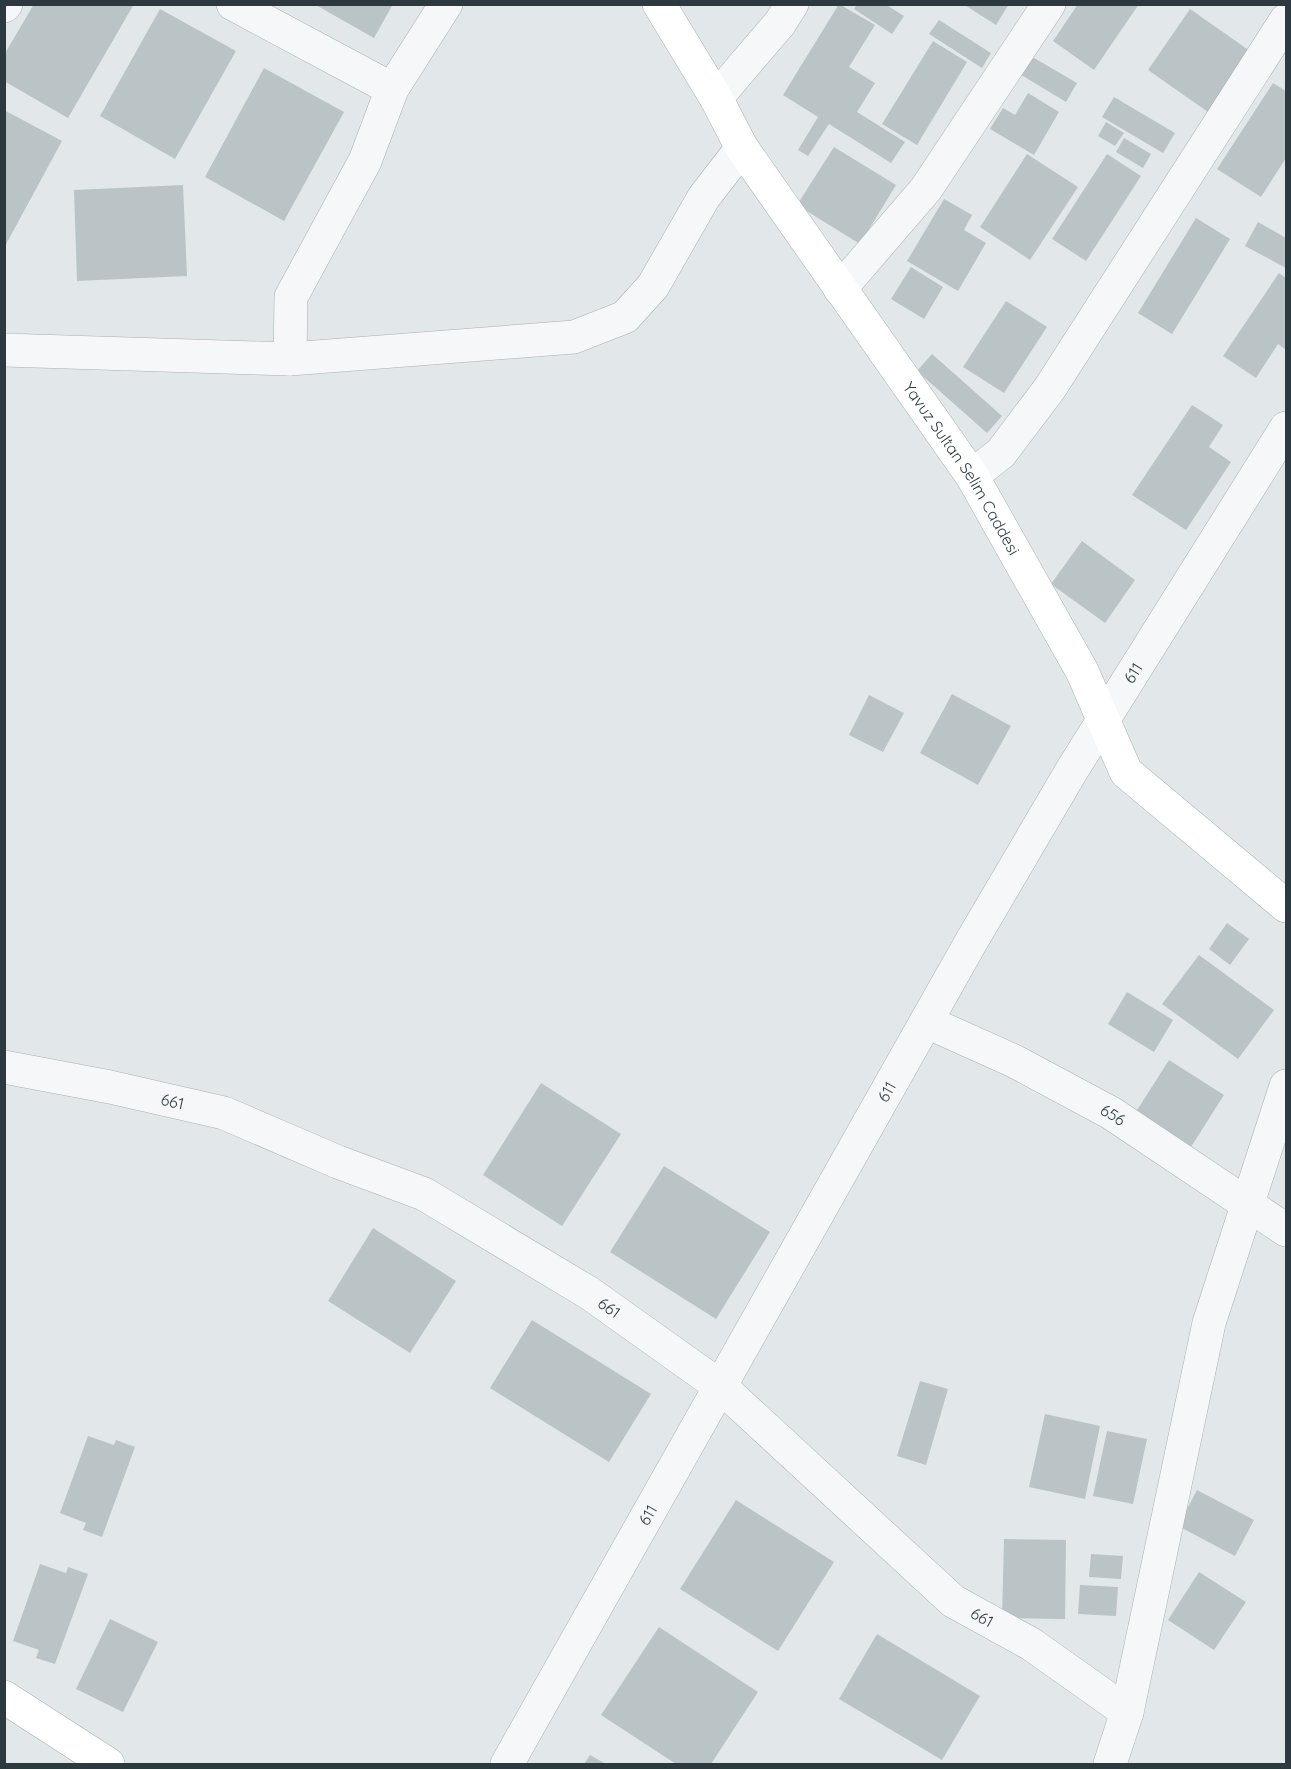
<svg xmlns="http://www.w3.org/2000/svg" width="1291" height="1769" font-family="Quicksand,sans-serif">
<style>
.building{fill:#bac3c6}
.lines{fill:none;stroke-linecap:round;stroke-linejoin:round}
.street-casing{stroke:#a8b0b3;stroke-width:34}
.secondary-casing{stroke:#a8b0b3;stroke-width:34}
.street{stroke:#f5f7f8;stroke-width:33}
.secondary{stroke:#fff;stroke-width:33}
.labels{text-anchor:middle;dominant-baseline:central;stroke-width:4.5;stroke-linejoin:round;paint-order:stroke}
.street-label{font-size:16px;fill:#2c3a40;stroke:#f2f6f7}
</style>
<rect width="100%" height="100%" fill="#e2e8e9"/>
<path class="building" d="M 34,4 L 134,4 L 68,118 L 4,81 L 4,55 Z
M 314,4 L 393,4 L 374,38 Z
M 839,4 L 875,25 L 849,67 L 875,83 L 857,112 L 905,142 L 891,163 L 829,124 L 808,156 L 798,150 L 818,117 L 783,95 Z
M 857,4 L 885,4 L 904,16 L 892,34 L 854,9 Z
M 963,4 L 1009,4 L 996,25 Z
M 1078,4 L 1139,4 L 1094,70 L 1053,41 Z
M 160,9 L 236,51 L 175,159 L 100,116 Z
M 1190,9 L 1250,51 L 1208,112 L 1148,70 Z
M 939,20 L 991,53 L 982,68 L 929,34 Z
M 933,41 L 967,62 L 917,145 L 882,124 Z
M 1029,55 L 1077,83 L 1066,102 L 1018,73 Z
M 264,68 L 344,112 L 284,221 L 205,177 Z
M 1273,83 L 1286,91 L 1286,158 L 1261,197 L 1217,169 Z
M 1028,93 L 1059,112 L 1034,155 L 990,129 L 1003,108 L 1015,115 Z
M 1114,97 L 1175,133 L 1163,153 L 1102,117 Z
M 4,110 L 62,141 L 4,248 Z
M 1106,122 L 1124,133 L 1115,146 L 1098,136 Z
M 1124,138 L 1151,154 L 1143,168 L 1116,152 Z
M 834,147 L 896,185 L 860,244 L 797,205 Z
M 1027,154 L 1078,187 L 1030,260 L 980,227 Z
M 1107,154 L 1141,176 L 1086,261 L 1052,239 Z
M 183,185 L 187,276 L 77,281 L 74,190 Z
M 944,199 L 972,215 L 964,230 L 986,243 L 958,291 L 907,261 Z
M 1196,218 L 1230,239 L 1172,334 L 1138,313 Z
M 1258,222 L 1286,238 L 1286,268 L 1245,246 Z
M 911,267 L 943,287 L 924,319 L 891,299 Z
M 1279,273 L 1286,278 L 1286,350 L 1278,344 L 1256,378 L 1223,356 Z
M 1006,301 L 1047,327 L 1004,393 L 963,367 Z
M 932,354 L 1002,416 L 987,433 L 917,371 Z
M 1192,405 L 1223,425 L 1209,447 L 1231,462 L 1186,530 L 1132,495 Z
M 1082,541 L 1135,580 L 1105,623 L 1051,584 Z
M 952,694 L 1011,726 L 978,785 L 920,753 Z
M 869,695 L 904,713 L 883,752 L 849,735 Z
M 1227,923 L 1249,939 L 1230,965 L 1209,949 Z
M 1199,955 L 1274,1010 L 1238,1059 L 1162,1004 Z
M 1127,992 L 1173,1020 L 1154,1052 L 1108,1024 Z
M 1169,1060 L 1224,1095 L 1189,1150 L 1134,1115 Z
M 541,1083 L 621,1134 L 562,1226 L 483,1175 Z
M 664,1166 L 770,1232 L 716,1319 L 610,1252 Z
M 373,1228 L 456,1281 L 410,1353 L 328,1301 Z
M 532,1320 L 651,1394 L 609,1462 L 490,1388 Z
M 920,1381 L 948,1389 L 926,1465 L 897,1456 Z
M 1045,1414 L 1100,1426 L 1085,1499 L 1029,1487 Z
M 1107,1431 L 1147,1439 L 1133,1504 L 1093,1496 Z
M 88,1436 L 114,1445 L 116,1440 L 135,1447 L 102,1537 L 83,1530 L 86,1523 L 60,1513 Z
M 1197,1490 L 1254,1520 L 1235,1556 L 1178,1526 Z
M 736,1500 L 834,1562 L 778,1651 L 680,1589 Z
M 1004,1539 L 1066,1540 L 1065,1619 L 1002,1618 Z
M 1091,1554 L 1123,1556 L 1121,1579 L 1089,1577 Z
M 40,1564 L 66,1573 L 68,1567 L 88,1574 L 55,1664 L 36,1658 L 39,1650 L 13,1641 Z
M 1199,1572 L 1246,1602 L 1214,1650 L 1168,1620 Z
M 1080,1585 L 1118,1587 L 1116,1616 L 1078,1614 Z
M 110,1619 L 158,1642 L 123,1712 L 76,1689 Z
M 659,1627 L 758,1692 L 711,1764 L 676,1764 L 601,1715 Z
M 877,1634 L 980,1696 L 942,1760 L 839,1699 Z
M 590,1755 L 606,1764 L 584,1764 Z"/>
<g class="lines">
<defs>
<g id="street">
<path d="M 233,4 L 392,89"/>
<path d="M 4,6 L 6,4"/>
<path d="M 716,98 L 780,23 L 792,4"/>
<path d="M 840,289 L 926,189 L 1049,4"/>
<path d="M 4,350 L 290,359 L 574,337 L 625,317 L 653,286 L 704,197 L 742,148"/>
<path d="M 290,359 L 291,297 L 365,161 L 392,89 L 446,4"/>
<path d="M 972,476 L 1001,453 L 1050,388 L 1286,20"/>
<path id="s1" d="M 927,1022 L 1014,1061 L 1111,1113 L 1286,1230"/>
<path id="s2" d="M 4,1067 L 110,1087 L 224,1113 L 338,1162 L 424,1194 L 589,1293 L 721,1387 L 953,1601 L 1031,1644 L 1127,1712"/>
<path id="s3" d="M 507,1764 L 971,942 L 1072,770 L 1286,428"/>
<path d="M 1110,1764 L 1127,1712 L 1209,1323 L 1286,1086"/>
</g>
<g id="secondary">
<path id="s4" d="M 659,4 L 716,98 L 742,148 L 972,476 L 1082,671 L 1126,772 L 1286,906"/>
<path d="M 4,1697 L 108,1764"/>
</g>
</defs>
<use href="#street" class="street-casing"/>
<use href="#secondary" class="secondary-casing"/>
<use href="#street" class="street"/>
<use href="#secondary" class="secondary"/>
</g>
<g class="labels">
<g class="street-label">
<text stroke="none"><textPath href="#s4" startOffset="555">Yavuz Sultan Selim Caddesi</textPath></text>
<text stroke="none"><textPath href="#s3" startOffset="1258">611</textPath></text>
<text stroke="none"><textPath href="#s3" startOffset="772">611</textPath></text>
<text stroke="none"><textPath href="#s2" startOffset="172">661</textPath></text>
<text stroke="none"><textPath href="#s1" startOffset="208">656</textPath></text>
<text stroke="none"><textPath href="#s2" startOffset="658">661</textPath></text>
<text stroke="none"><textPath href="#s3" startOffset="286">611</textPath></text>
<text stroke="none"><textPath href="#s2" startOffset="1144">661</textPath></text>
</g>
</g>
<rect width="1291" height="1769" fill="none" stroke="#2c3a40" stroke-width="12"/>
</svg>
